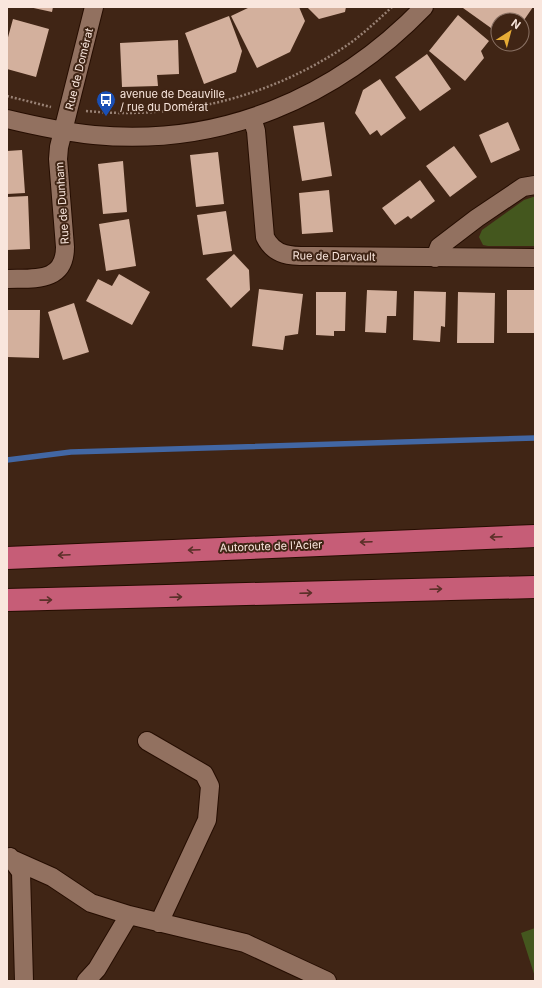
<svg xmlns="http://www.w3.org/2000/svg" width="542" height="988" font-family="Inter,sans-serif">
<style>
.green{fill:#44571e}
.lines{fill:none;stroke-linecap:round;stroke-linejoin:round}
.stream{stroke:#4267a4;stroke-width:5.5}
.building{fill:#d3b09d}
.minor-casing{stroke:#250d01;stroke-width:20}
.highway-casing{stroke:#250d01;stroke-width:24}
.path{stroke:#988174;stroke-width:2.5;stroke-dasharray:2 2;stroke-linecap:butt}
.minor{stroke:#927160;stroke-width:18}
.highway{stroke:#c65d77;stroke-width:22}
.oneway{stroke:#5b3029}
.labels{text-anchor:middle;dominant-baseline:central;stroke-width:4;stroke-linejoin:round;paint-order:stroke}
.street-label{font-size:11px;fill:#f9e6dd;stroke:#402515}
.poi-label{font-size:11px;fill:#f9e6dd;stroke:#402515;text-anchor:start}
</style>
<rect width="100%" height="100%" fill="#402515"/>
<path class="green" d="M 533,197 L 535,197 L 535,246 L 488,246 L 483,245 L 479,237 L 482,230 L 524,200 Z
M 535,928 L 535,977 L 521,933 Z"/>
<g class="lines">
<path class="stream" d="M 7,460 L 71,452 L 535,438"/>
</g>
<path class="building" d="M 29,7 L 53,7 L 52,12 Z
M 250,7 L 299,7 L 305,21 L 290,52 L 257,68 L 231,16 Z
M 307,7 L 346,7 L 345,12 L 319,19 Z
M 464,7 L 533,7 L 522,23 L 522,20 L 498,20 L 498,33 L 463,8 Z
M 458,15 L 489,41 L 481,51 L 484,58 L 465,81 L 429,51 Z
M 229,16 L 242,51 L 236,72 L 204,84 L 185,33 Z
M 13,19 L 49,29 L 36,77 L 7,69 L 7,41 Z
M 178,40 L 179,74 L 157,75 L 158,86 L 122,87 L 120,43 Z
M 427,54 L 451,89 L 420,111 L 395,77 Z
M 380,79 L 406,118 L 381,136 L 377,130 L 370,135 L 355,113 L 363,90 Z
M 324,122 L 332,176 L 302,181 L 293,126 Z
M 508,122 L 520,150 L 491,163 L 479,135 Z
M 454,146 L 477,177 L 450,197 L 426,166 Z
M 22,150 L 25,193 L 7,194 L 7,151 Z
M 218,152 L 224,204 L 196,207 L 190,155 Z
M 123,161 L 127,212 L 103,214 L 98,164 Z
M 420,180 L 435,201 L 411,219 L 408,216 L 395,225 L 382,208 Z
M 329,190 L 333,232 L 302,234 L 299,193 Z
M 28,196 L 30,249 L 7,250 L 7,197 Z
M 226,211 L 232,251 L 203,255 L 197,215 Z
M 129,219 L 136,266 L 106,271 L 99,224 Z
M 234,254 L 249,270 L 250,290 L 231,308 L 206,279 Z
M 119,274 L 150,292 L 132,325 L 86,301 L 98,279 L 112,286 Z
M 259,289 L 303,294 L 298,334 L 285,336 L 283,350 L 252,346 Z
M 367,290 L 397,291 L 396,316 L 387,316 L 386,333 L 365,332 Z
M 507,290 L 535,290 L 535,333 L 507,333 Z
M 414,291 L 446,292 L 445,327 L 441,326 L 440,342 L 413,340 Z
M 316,292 L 346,292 L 345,331 L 334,331 L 334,336 L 316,335 Z
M 458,292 L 495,293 L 494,343 L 457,343 Z
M 74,303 L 89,352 L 63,360 L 48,312 Z
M 7,310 L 40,310 L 39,358 L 7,357 Z"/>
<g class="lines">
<defs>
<path id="minor" d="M 252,118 L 256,131 L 265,237 C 275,258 295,256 315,256 L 535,258
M 7,119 C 36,126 64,132 94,135 C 221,147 336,98 424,7
M 435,258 L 439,247 L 477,218 L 523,187 L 535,185
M 7,279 C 34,278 65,283 65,247 L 58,159 L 59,147 L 94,7
M 147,741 L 204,774 L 210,786 L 207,820 L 159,923
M 7,857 L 52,877 L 91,903 L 129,915 L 245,943 L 327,981
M 10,857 L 21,872 L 24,981
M 86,981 L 97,969 L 129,915"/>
<path id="highway" d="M 7,558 L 535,536
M 7,600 L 535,587"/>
</defs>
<use href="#minor" class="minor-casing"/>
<use href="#highway" class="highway-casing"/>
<path class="path" d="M 7,96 L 51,107
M 86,111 C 179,120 268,98 346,46 C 362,35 377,21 392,7"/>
<use href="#minor" class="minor"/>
<use href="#highway" class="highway"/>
</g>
<defs><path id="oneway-shaft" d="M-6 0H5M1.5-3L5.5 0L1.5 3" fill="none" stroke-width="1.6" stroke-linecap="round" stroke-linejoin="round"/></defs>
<g class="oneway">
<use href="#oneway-shaft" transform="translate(496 537) rotate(178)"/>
<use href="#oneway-shaft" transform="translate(366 542) rotate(178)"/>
<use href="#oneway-shaft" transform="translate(194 550) rotate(178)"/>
<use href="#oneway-shaft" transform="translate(64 555) rotate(177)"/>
<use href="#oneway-shaft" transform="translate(436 589) rotate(-2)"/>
<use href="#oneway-shaft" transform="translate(306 593) rotate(-2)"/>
<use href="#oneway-shaft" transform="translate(176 597) rotate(-2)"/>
<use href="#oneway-shaft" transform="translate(46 600) rotate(-1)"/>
</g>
<defs>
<symbol id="bus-pin" viewBox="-11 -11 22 30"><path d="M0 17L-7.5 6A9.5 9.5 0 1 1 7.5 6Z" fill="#1a4fb4" stroke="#402515"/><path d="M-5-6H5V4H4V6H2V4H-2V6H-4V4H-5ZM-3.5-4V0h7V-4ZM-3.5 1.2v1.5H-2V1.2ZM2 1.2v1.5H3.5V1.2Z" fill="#fff"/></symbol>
</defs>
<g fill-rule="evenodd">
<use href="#bus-pin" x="95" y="89" width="22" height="30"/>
</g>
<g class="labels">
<g class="street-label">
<text transform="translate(79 69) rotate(-76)">Rue de Domérat</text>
<text transform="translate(62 203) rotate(-94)">Rue de Dunham</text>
<text transform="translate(334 256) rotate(1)">Rue de Darvault</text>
<text transform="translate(271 546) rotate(-2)">Autoroute de l'Acier</text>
</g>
<g class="poi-label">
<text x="120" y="94">avenue de Deauville<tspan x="120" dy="13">/ rue du Domérat</tspan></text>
</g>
</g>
<rect width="542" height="988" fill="none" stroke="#f9e6dd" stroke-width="16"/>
<g transform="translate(510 32) rotate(36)"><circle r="19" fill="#402515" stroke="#8a7265"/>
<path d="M0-3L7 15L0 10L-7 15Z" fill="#e6ac36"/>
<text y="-6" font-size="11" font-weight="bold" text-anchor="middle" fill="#f9e6dd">N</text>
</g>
</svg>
